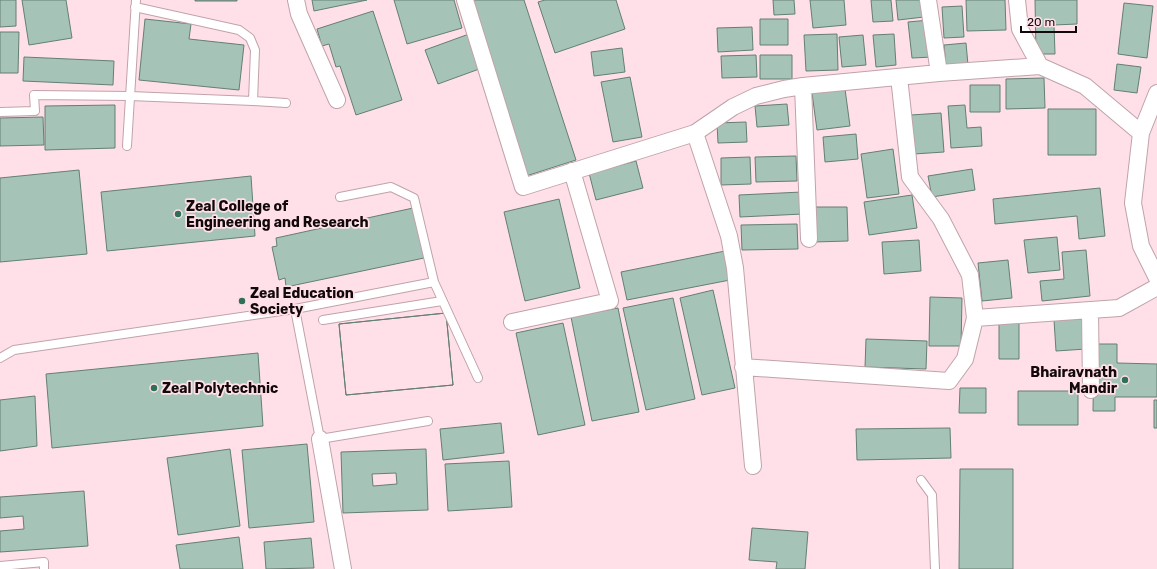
<svg xmlns="http://www.w3.org/2000/svg" width="1157" height="569" font-family="Rubik,sans-serif">
<style>
.building{fill:#a6c3b8;stroke:#647f75;fill-rule:evenodd}
.lines{fill:none;stroke-linecap:round;stroke-linejoin:round}
.lane-casing{stroke:#c0a3aa;stroke-width:10}
.street-casing{stroke:#c0a3aa;stroke-width:18}
.lane{stroke:#fff;stroke-width:8}
.street{stroke:#fff;stroke-width:16}
.poi-dot{fill:#316e5a;stroke:#ffe0e8;stroke-width:1.5}
.labels{text-anchor:middle;dominant-baseline:central;stroke-width:3.5;stroke-linejoin:round;paint-order:stroke}
.poi-label{font-size:14px;font-weight:bold;fill:#12090b;stroke:#ffe0e8;text-anchor:start}
</style>
<rect width="100%" height="100%" fill="#ffe0e8"/>
<path class="building" d="M 0,0 L 16,0 L 16,26 L 0,27 Z
M 22,0 L 66,0 L 72,38 L 29,45 Z
M 195,0 L 237,0 L 237,1 L 195,1 Z
M 312,0 L 367,0 L 314,11 Z
M 394,0 L 454,0 L 462,28 L 407,44 Z
M 469,0 L 524,0 L 576,160 L 526,176 Z
M 545,0 L 616,0 L 625,29 L 555,53 L 538,2 Z
M 773,0 L 794,0 L 795,14 L 774,15 Z
M 810,0 L 844,0 L 846,25 L 813,28 Z
M 871,0 L 891,0 L 893,21 L 873,22 Z
M 896,0 L 922,0 L 924,17 L 898,20 Z
M 966,0 L 1005,0 L 1006,30 L 967,31 Z
M 1035,0 L 1077,0 L 1077,24 L 1054,25 L 1055,54 L 1036,54 Z
M 1124,3 L 1153,6 L 1147,58 L 1118,54 Z
M 962,6 L 964,37 L 944,38 L 942,7 Z
M 373,11 L 402,100 L 356,115 L 340,66 L 336,67 L 329,44 L 322,46 L 317,29 Z
M 145,19 L 191,24 L 189,39 L 244,45 L 239,90 L 139,80 Z
M 760,19 L 788,19 L 788,45 L 760,45 Z
M 930,20 L 933,57 L 912,58 L 908,22 Z
M 752,27 L 753,50 L 718,52 L 717,28 Z
M 0,32 L 19,32 L 18,73 L 0,73 Z
M 469,34 L 482,68 L 438,84 L 425,50 Z
M 837,34 L 838,70 L 806,71 L 804,35 Z
M 894,34 L 896,65 L 876,67 L 873,35 Z
M 863,35 L 866,65 L 842,67 L 839,37 Z
M 966,43 L 968,65 L 946,67 L 944,45 Z
M 622,48 L 625,72 L 594,76 L 591,52 Z
M 756,55 L 757,77 L 722,78 L 721,56 Z
M 760,55 L 792,55 L 792,79 L 760,79 Z
M 24,57 L 114,61 L 113,85 L 23,81 Z
M 1117,64 L 1141,67 L 1137,93 L 1114,90 Z
M 630,77 L 642,137 L 613,142 L 601,82 Z
M 1044,78 L 1045,108 L 1006,109 L 1006,79 Z
M 970,85 L 1000,85 L 1000,112 L 970,112 Z
M 845,89 L 850,126 L 817,130 L 812,93 Z
M 787,104 L 789,125 L 757,127 L 755,106 Z
M 115,105 L 115,148 L 45,150 L 45,106 Z
M 965,105 L 967,128 L 981,127 L 982,146 L 951,148 L 948,106 Z
M 1048,109 L 1096,109 L 1096,155 L 1048,155 Z
M 941,113 L 944,152 L 914,154 L 911,115 Z
M 43,117 L 44,145 L 0,146 L 0,118 Z
M 746,122 L 747,142 L 718,143 L 717,123 Z
M 856,134 L 858,159 L 825,162 L 823,137 Z
M 893,149 L 899,194 L 867,198 L 861,154 Z
M 796,156 L 797,181 L 756,182 L 755,157 Z
M 750,157 L 751,184 L 721,185 L 721,158 Z
M 636,161 L 643,188 L 596,200 L 589,173 Z
M 972,169 L 975,190 L 932,197 L 928,176 Z
M 79,170 L 87,254 L 0,262 L 0,178 Z
M 251,176 L 255,236 L 107,251 L 101,192 Z
M 1100,188 L 1105,236 L 1079,239 L 1077,216 L 995,224 L 993,199 Z
M 802,192 L 803,214 L 740,217 L 739,195 Z
M 912,195 L 917,228 L 869,235 L 864,202 Z
M 559,199 L 580,288 L 525,301 L 504,212 Z
M 813,207 L 847,207 L 848,241 L 814,242 Z
M 413,208 L 424,258 L 286,287 L 285,278 L 279,280 L 272,247 L 277,246 L 276,238 Z
M 797,224 L 798,249 L 742,250 L 741,225 Z
M 1057,237 L 1060,270 L 1028,273 L 1024,240 Z
M 919,240 L 921,271 L 884,274 L 882,242 Z
M 1086,250 L 1090,296 L 1042,301 L 1040,281 L 1064,279 L 1062,252 Z
M 725,251 L 730,280 L 627,300 L 621,272 Z
M 1008,260 L 1012,298 L 982,301 L 978,263 Z
M 713,290 L 735,388 L 702,395 L 680,298 Z
M 930,297 L 962,298 L 961,346 L 929,346 Z
M 673,298 L 695,399 L 646,410 L 623,308 Z
M 618,308 L 639,412 L 592,421 L 571,317 Z
M 446,313 L 453,385 L 346,395 L 339,324 Z
M 446,313 L 453,385 L 346,395 L 339,324 Z
M 1084,319 L 1086,349 L 1056,351 L 1054,320 Z
M 999,321 L 1019,321 L 1019,359 L 999,359 Z
M 563,323 L 585,425 L 538,435 L 516,333 Z
M 866,339 L 927,341 L 926,369 L 865,367 Z
M 1094,344 L 1117,344 L 1117,363 L 1157,364 L 1157,397 L 1115,397 L 1115,411 L 1093,411 Z
M 258,353 L 263,426 L 52,448 L 46,374 Z
M 960,388 L 986,388 L 986,413 L 959,413 Z
M 1018,391 L 1078,391 L 1078,425 L 1018,425 Z
M 35,396 L 37,446 L 0,451 L 0,400 Z
M 1154,400 L 1157,400 L 1157,428 L 1154,428 Z
M 501,423 L 504,453 L 443,460 L 440,429 Z
M 950,428 L 951,458 L 857,460 L 856,429 Z
M 307,444 L 314,522 L 249,528 L 242,450 Z
M 230,449 L 240,526 L 178,535 L 167,458 Z
M 426,449 L 428,510 L 343,513 L 341,452 ZM 396,473 L 397,484 L 373,486 L 372,474 Z
M 509,461 L 512,507 L 448,511 L 445,464 Z
M 960,469 L 1013,469 L 1013,569 L 959,569 Z
M 84,491 L 88,546 L 0,552 L 0,531 L 24,529 L 23,516 L 0,518 L 0,497 Z
M 752,528 L 808,532 L 805,569 L 776,569 L 777,562 L 749,560 Z
M 239,537 L 243,569 L 180,569 L 176,545 Z
M 311,538 L 314,568 L 266,569 L 264,542 Z"/>
<g class="lines">
<defs>
<path id="lane" d="M 135,7 L 239,30 L 250,38 L 255,50 L 253,101 L 286,103
M 0,112 L 35,111 L 34,95 L 130,96 L 253,101
M 127,146 L 136,0
M 434,282 L 478,378
M 295,309 L 434,282 L 414,198 L 391,187 L 340,197
M 323,320 L 442,301
M 0,358 L 14,350 L 295,309 L 320,439 L 428,421
M 921,480 L 932,495 L 935,569
M 0,566 L 44,562 L 44,569"/>
<path id="street" d="M 296,0 L 299,14 L 337,100
M 465,0 L 523,187 L 695,133 L 733,107 L 756,96 L 784,89 L 803,86 L 939,73
M 928,0 L 939,73 L 1040,66
M 1017,0 L 1020,29 L 1040,66 L 1085,86 L 1141,133
M 899,77 L 910,177 L 941,219 L 970,275 L 975,318 L 1119,308 L 1157,287
M 803,86 L 809,239
M 1157,93 L 1141,133 L 1133,203 L 1141,246 L 1157,278
M 695,133 L 729,236 L 735,268 L 753,466
M 1090,310 L 1091,390
M 512,322 L 610,301 L 572,171
M 743,367 L 949,381 L 965,359 L 975,318
M 320,439 L 343,569"/>
</defs>
<use href="#lane" class="lane-casing"/>
<use href="#street" class="street-casing"/>
<use href="#lane" class="lane"/>
<use href="#street" class="street"/>
</g>
<g class="poi-dot">
<circle cx="178" cy="214" r="4"/>
<circle cx="242" cy="301" r="4"/>
<circle cx="1125" cy="380" r="4"/>
<circle cx="154" cy="388" r="4"/>
</g>
<g class="labels">
<g class="poi-label">
<text x="186" y="206">Zeal College of<tspan x="186" dy="16">Engineering and Research</tspan></text>
<text x="250" y="293">Zeal Education<tspan x="250" dy="16">Society</tspan></text>
<text x="1117" y="372" text-anchor="end">Bhairavnath<tspan x="1117" dy="16">Mandir</tspan></text>
<text x="162" y="388">Zeal Polytechnic</text>
</g>
</g>
<path d="M1021 26v6h55v-6" fill="none" stroke="#12090b" stroke-width="2"/>
<text x="1027" y="26" font-size="12" fill="#12090b" stroke="#ffe0e8" stroke-width="3" paint-order="stroke">20 m</text>
</svg>
